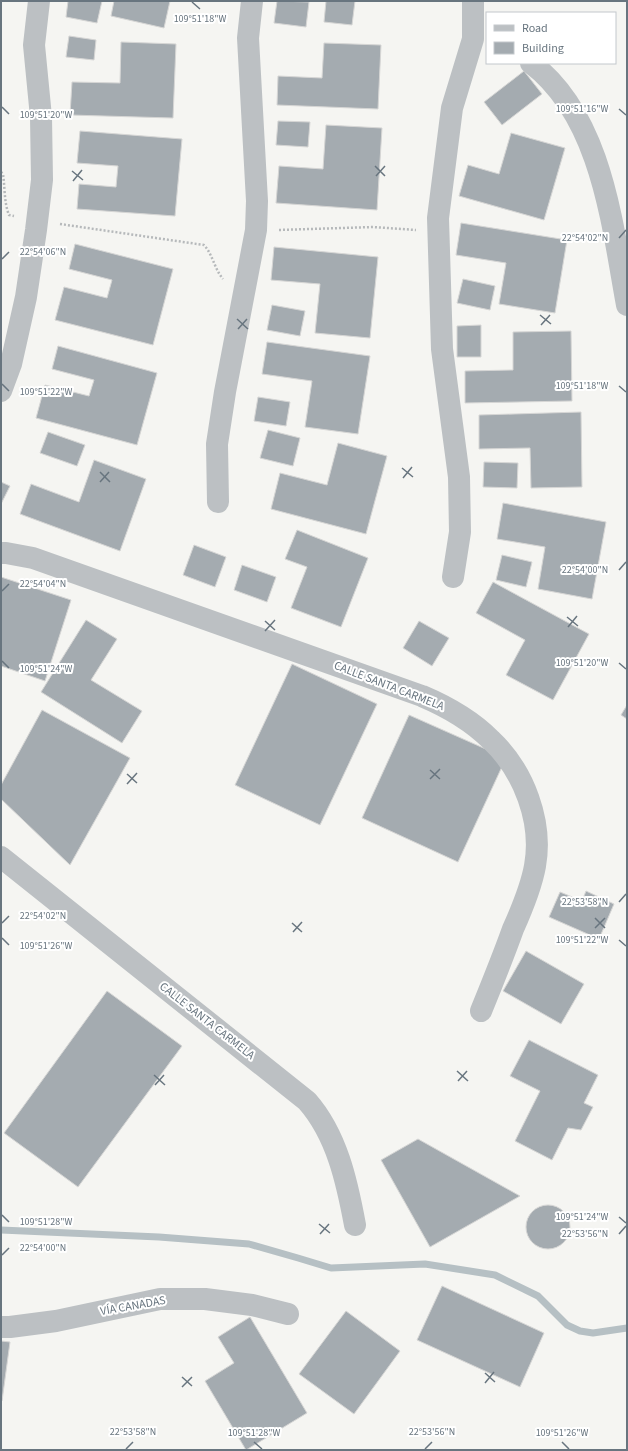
<svg xmlns="http://www.w3.org/2000/svg" width="628" height="1451" font-family="'Source Sans 3',sans-serif">
<style>
.lines{fill:none;stroke-linecap:round;stroke-linejoin:round}
.stream{stroke:#b6c0c4;stroke-width:7}
.building{fill:#a4abb0;stroke:#d6d6d5}
.path{stroke:#b6b9bb;stroke-width:2.5;stroke-dasharray:2 2;stroke-linecap:butt}
.minor{stroke:#bcc0c3;stroke-width:22}
.ticks{fill:none;stroke:#68757f;stroke-width:1.5}
.labels{text-anchor:middle;dominant-baseline:central;stroke-width:4;stroke-linejoin:round;paint-order:stroke}
.street-label{font-size:12px;fill:#68757f;stroke:#fff}
.ticks-label{font-size:10px;text-anchor:middle;fill:#68757f;stroke:#fff;stroke-width:4;stroke-linejoin:round;paint-order:stroke}
</style>
<rect width="100%" height="100%" fill="#f5f5f2"/>
<g class="lines">
<path class="stream" d="M 1,1230 L 159,1237 L 249,1244 L 298,1258 L 331,1268 L 425,1264 L 495,1275 L 538,1296 L 567,1325 L 580,1331 L 593,1333 L 627,1328"/>
</g>
<path class="building" d="M 68,1 L 102,1 L 97,23 L 66,17 Z
M 114,1 L 170,1 L 164,28 L 111,16 Z
M 277,1 L 309,2 L 306,27 L 274,23 Z
M 326,1 L 355,1 L 352,25 L 324,22 Z
M 69,36 L 96,40 L 94,60 L 66,57 Z
M 121,42 L 176,44 L 173,118 L 70,115 L 72,82 L 120,83 Z
M 324,43 L 381,45 L 378,109 L 277,105 L 278,76 L 322,78 Z
M 524,71 L 542,94 L 502,125 L 484,102 Z
M 278,121 L 310,122 L 308,147 L 276,145 Z
M 326,125 L 382,128 L 377,210 L 276,203 L 279,166 L 323,169 Z
M 80,131 L 182,139 L 175,216 L 77,209 L 79,184 L 116,187 L 118,166 L 77,163 Z
M 511,133 L 565,148 L 544,220 L 459,196 L 468,165 L 499,174 Z
M 461,223 L 567,240 L 555,313 L 499,304 L 506,263 L 456,255 Z
M 75,244 L 173,269 L 153,345 L 55,320 L 64,287 L 107,298 L 112,280 L 69,269 Z
M 274,247 L 378,257 L 370,338 L 315,333 L 320,284 L 271,280 Z
M 463,279 L 495,286 L 490,310 L 457,303 Z
M 272,305 L 305,311 L 300,336 L 267,330 Z
M 481,325 L 481,357 L 457,357 L 457,326 Z
M 571,331 L 572,401 L 465,403 L 465,371 L 513,370 L 513,332 Z
M 267,342 L 370,356 L 358,434 L 305,427 L 312,381 L 262,374 Z
M 58,346 L 157,373 L 137,445 L 36,418 L 45,385 L 89,396 L 94,380 L 52,369 Z
M 258,397 L 290,402 L 286,426 L 254,421 Z
M 581,412 L 582,487 L 531,488 L 530,448 L 479,449 L 479,415 Z
M 268,430 L 300,438 L 293,466 L 260,458 Z
M 48,432 L 85,445 L 77,466 L 40,453 Z
M 338,443 L 387,456 L 366,534 L 271,509 L 280,473 L 327,485 Z
M 94,460 L 146,479 L 120,551 L 20,514 L 31,484 L 79,502 Z
M 484,462 L 518,463 L 517,488 L 483,487 Z
M 1,482 L 10,486 L 1,504 Z
M 503,503 L 606,522 L 592,599 L 538,589 L 545,547 L 497,539 Z
M 297,530 L 368,558 L 341,627 L 291,608 L 307,567 L 285,559 Z
M 194,545 L 226,557 L 215,587 L 183,575 Z
M 502,555 L 532,562 L 526,587 L 496,580 Z
M 242,565 L 276,577 L 267,602 L 234,590 Z
M 1,577 L 71,600 L 45,681 L 1,666 Z
M 493,582 L 589,634 L 553,700 L 506,675 L 525,640 L 476,613 Z
M 86,620 L 117,639 L 91,680 L 142,711 L 122,743 L 41,692 Z
M 419,621 L 449,638 L 432,666 L 403,648 Z
M 292,664 L 377,704 L 320,825 L 235,785 Z
M 627,705 L 627,719 L 621,715 Z
M 42,710 L 130,758 L 70,865 L 1,799 L 1,785 Z
M 409,715 L 506,758 L 458,862 L 362,818 Z
M 586,891 L 614,904 L 599,939 L 549,917 L 560,892 L 582,901 Z
M 526,951 L 584,984 L 561,1024 L 503,991 Z
M 107,991 L 182,1046 L 78,1187 L 4,1133 Z
M 529,1040 L 598,1075 L 584,1103 L 593,1107 L 581,1130 L 568,1128 L 552,1160 L 515,1141 L 540,1091 L 510,1076 Z
M 418,1139 L 520,1196 L 430,1247 L 381,1160 Z
M526 1227a22 22 0 1 1 44 0a22 22 0 1 1-44 0Z
M 442,1286 L 544,1333 L 520,1387 L 417,1340 Z
M 346,1311 L 400,1351 L 354,1414 L 299,1374 Z
M 250,1317 L 307,1413 L 246,1450 L 205,1381 L 234,1363 L 218,1337 Z
M 1,1341 L 10,1342 L 2,1401 L 1,1401 Z"/>
<g class="lines">
<path class="path" d="M 1,172 L 3,174 C 5,187 4,203 9,215 L 14,216
M 60,224 L 204,245 C 213,255 214,268 223,279
M 279,230 L 373,227 L 416,230"/>
<path class="minor" d="M 531,63 C 602,117 612,224 627,305
M 1,391 L 11,364 L 26,297 L 36,230 L 42,180 L 41,117 L 34,45 L 39,1
M 218,502 L 217,444 L 225,392 L 256,230 L 257,201 L 248,38 L 252,1
M 1,553 L 6,553 L 33,558 L 422,696 C 448,707 471,720 491,740 C 524,771 543,822 535,866 C 531,888 522,909 513,929 C 503,957 492,984 481,1011
M 453,577 L 460,532 L 459,477 L 442,349 L 438,218 L 452,108 L 473,39 L 473,1
M 1,857 L 307,1101 C 337,1135 347,1182 355,1225
M 1,1327 L 10,1327 L 56,1321 L 160,1299 L 205,1299 L 252,1305 L 288,1314"/>
</g>
<path class="ticks" d="M 192,2 L 200,9M 2,107 L 9,114M 619,109 L 626,115M 375,166 L 385,176M 72,171 L 83,180M 376,176 L 385,166M 73,181 L 82,170M 619,238 L 626,230M 2,259 L 9,252M 540,315 L 551,324M 237,319 L 248,329M 541,325 L 550,315M 238,329 L 247,319M 2,384 L 9,391M 619,386 L 626,392M 402,468 L 413,477M 100,472 L 110,482M 403,478 L 412,467M 100,482 L 109,472M 619,570 L 626,562M 2,591 L 9,584M 567,617 L 578,626M 265,621 L 275,630M 568,627 L 577,616M 265,631 L 275,620M 2,661 L 9,668M 619,663 L 626,669M 430,770 L 440,779M 127,774 L 137,783M 430,779 L 440,769M 127,784 L 137,773M 619,902 L 626,894M 595,918 L 605,928M 2,923 L 9,916M 292,923 L 302,932M 595,928 L 605,918M 293,932 L 302,922M 2,938 L 9,945M 619,940 L 626,946M 457,1071 L 468,1081M 154,1075 L 165,1085M 458,1081 L 467,1071M 155,1085 L 164,1075M 2,1215 L 9,1222M 619,1217 L 626,1223M 319,1224 L 330,1233M 320,1234 L 329,1224M 619,1234 L 626,1226M 2,1255 L 9,1248M 485,1373 L 495,1382M 182,1377 L 192,1386M 485,1383 L 494,1372M 182,1387 L 192,1377M 254,1442 L 262,1449M 562,1442 L 569,1449M 126,1449 L 133,1442M 425,1449 L 432,1442"/>
<g class="labels">
<g class="street-label">
<text transform="translate(389 686) rotate(21)">CALLE SANTA CARMELA</text>
<text transform="translate(207 1021) rotate(38)">CALLE SANTA CARMELA</text>
<text transform="translate(133 1306) rotate(-10)">VÍA CANADAS</text>
</g>
</g>
<g class="ticks-label">
<text x="200" y="22">109°51'18"W</text>
<text x="582" y="112">109°51'16"W</text>
<text x="46" y="118">109°51'20"W</text>
<text x="585" y="241">22°54'02"N</text>
<text x="43" y="255">22°54'06"N</text>
<text x="582" y="389">109°51'18"W</text>
<text x="46" y="395">109°51'22"W</text>
<text x="585" y="573">22°54'00"N</text>
<text x="43" y="587">22°54'04"N</text>
<text x="582" y="666">109°51'20"W</text>
<text x="46" y="672">109°51'24"W</text>
<text x="585" y="905">22°53'58"N</text>
<text x="43" y="919">22°54'02"N</text>
<text x="582" y="943">109°51'22"W</text>
<text x="46" y="949">109°51'26"W</text>
<text x="582" y="1220">109°51'24"W</text>
<text x="46" y="1225">109°51'28"W</text>
<text x="585" y="1237">22°53'56"N</text>
<text x="43" y="1251">22°54'00"N</text>
<text x="133" y="1435">22°53'58"N</text>
<text x="432" y="1435">22°53'56"N</text>
<text x="254" y="1436">109°51'28"W</text>
<text x="562" y="1436">109°51'26"W</text>
</g>
<rect width="628" height="1451" fill="none" stroke="#68757f" stroke-width="4"/>
<rect x="486" y="12" width="130" height="52" fill="#ffffff" stroke="#c3c8cc"/>
<rect x="494" y="25" width="20" height="6" fill="#bcc0c3" stroke="#c3c8cc"/>
<text x="522" y="32" font-size="12" fill="#68757f">Road</text>
<rect x="494" y="42" width="20" height="12" fill="#a4abb0" stroke="#c3c8cc"/>
<text x="522" y="52" font-size="12" fill="#68757f">Building</text>
</svg>
